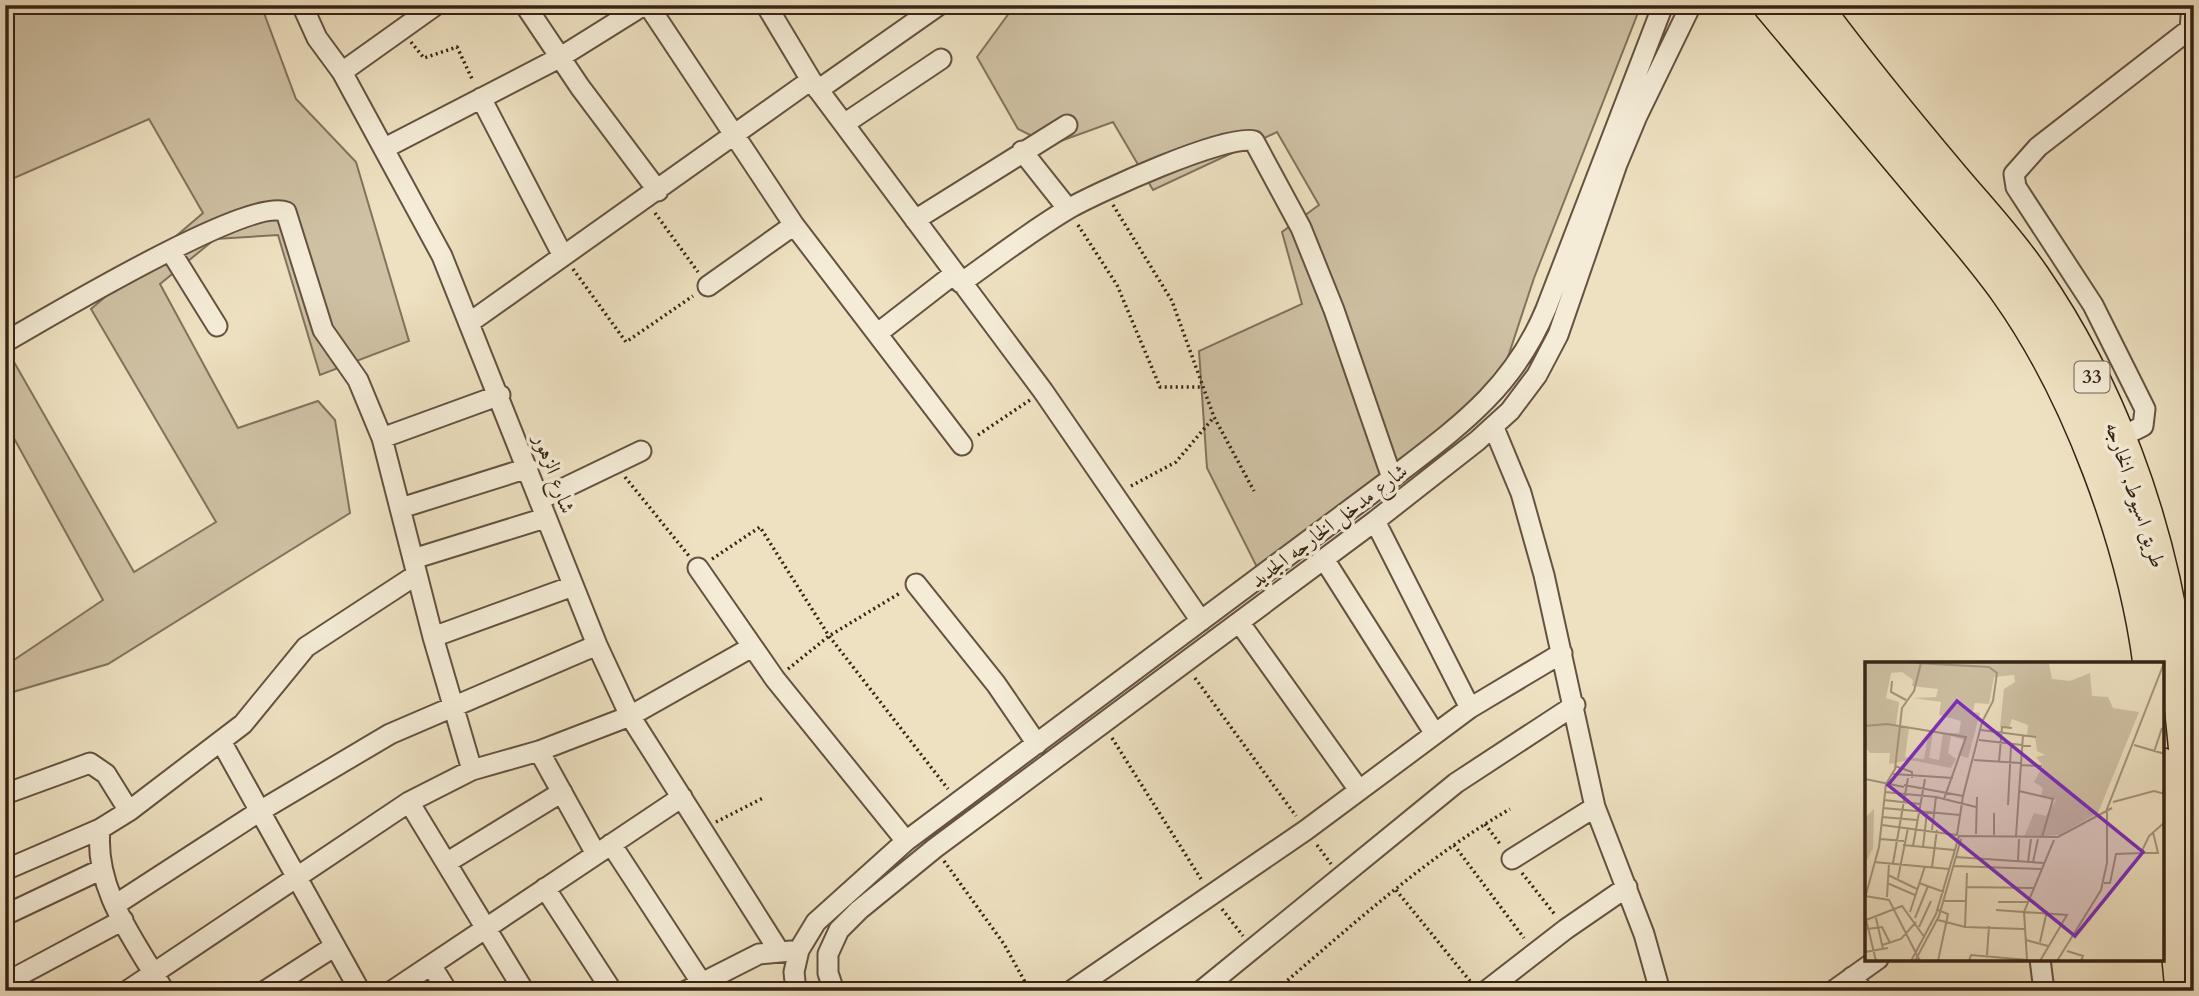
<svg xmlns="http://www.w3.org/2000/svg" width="2199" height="996" font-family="Cardo,Amiri,serif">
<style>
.green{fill:#cfc1a4;stroke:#83725d;stroke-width:2}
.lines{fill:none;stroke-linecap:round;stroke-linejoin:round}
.street-casing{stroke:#655241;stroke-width:23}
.highway-casing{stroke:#372316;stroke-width:38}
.path{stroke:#372316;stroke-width:3.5;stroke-dasharray:2 3.5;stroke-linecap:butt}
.street{stroke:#f4ecd7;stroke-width:19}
.highway{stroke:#eee1c1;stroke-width:35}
.labels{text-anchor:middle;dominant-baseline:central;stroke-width:7;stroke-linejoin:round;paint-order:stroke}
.shield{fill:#f4ecd7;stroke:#705f50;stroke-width:2}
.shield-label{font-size:19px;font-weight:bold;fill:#372316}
.street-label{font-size:21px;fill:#372316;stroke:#f4ecd7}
.inset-road{fill:none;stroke:#a5957d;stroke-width:2}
.view{fill:#7b2cbf;fill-opacity:0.15;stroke:#7b2cbf;stroke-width:3.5}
.inset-edge{fill:none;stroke:#372316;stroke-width:3.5}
</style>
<rect width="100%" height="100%" fill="#eee1c1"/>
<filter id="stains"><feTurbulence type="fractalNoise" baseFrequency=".00286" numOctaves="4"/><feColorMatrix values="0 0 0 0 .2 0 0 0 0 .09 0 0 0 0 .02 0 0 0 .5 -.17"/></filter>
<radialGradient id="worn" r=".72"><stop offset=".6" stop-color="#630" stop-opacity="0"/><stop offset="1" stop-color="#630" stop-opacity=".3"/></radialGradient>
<path class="green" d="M 5,5 L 261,5 L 296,99 L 356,162 L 409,341 L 320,375 L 278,235 L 215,239 L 160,284 L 238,428 L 318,401 L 335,420 L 350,513 L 108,664 L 13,692 L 5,701 L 5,666 L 103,600 L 5,422 L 5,366 L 14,362 L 134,572 L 216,522 L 91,309 L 203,213 L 149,119 L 5,182 Z
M 1015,5 L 1641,5 L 1534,278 L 1504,369 L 1470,423 L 1266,585 L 1207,468 L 1199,351 L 1302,304 L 1282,232 L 1319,205 L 1277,132 L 1153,190 L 1113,122 L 1050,145 L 1018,129 L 977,57 Z"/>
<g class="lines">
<defs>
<path id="street" d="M 302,5 L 317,38 L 342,72 L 442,256 L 597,645 L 630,716 L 779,951
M 525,5 L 580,87 L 658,191
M 648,5 L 794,225 L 962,445
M 766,5 L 811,80 L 1043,391 L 1201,621
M 342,72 L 436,5
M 818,90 L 939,5
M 481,98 L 563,256
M 844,124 L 941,59
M 385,148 L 559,58 L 644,5
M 1022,151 L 1068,209
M 915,220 L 1067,125
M 171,252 L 217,326
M 961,283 C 996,258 1031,231 1068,209 C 1096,193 1227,133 1254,141 L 1301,228 L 1334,310 L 1392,478
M 708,286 L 794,225
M 469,323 L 811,80
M 878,333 L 954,274
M 5,342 C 47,318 250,196 286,212 L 323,330 L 358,380 L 382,438 L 433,637 L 472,770
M 1494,428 L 1521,493 L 1544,575 L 1595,807 L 1644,934 L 1660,991
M 382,438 L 500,395
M 2111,442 L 2143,426 L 2145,409 L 2093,305 L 2016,187 L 2014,174 L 2038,147 L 2190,29 L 2192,5
M 539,500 L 641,451
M 401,508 L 528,468
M 1375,521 L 1470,708
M 413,559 L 545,518
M 1324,559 L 1435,734
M 698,568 L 775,679 L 906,841
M 916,584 L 996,684 L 1037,744
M 1239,622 L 1359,790
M 433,637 L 573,586
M 222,743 L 360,991
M 539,751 L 596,854
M 5,794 L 90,763 L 106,774 L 129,811
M 409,802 L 524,991
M 100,829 C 94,891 135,940 164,991
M 611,844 L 701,982
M 1512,859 L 1595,807
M 446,863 L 562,792
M 5,870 L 100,829 L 129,811 L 243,724 L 306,647 L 416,575
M 545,888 L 612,991
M 115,905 L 260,811 L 390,734 L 597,645
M 5,915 L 100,870
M 2040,959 L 2044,991
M 431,965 L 447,991
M 1852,977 L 1863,991
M 5,983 L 123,920
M 127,991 L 409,802 L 472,770 L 539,751 L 630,716 L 752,647
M 265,991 L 335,946
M 392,991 L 682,797
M 686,991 L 759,954 L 791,951
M 796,991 L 794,972 L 799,950 L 816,922 L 906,841 L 1392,478 C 1458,427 1513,389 1546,309 L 1663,5
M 834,991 L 828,973 L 828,954 L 839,930 L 859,910 L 935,848 L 1375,521 L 1477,441 L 1510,411 L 1537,375 L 1558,335 L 1617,164 L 1637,116 L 1691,5
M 1071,991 L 1306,830 L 1470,708 L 1562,653
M 1201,991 L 1456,783 L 1575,705
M 1486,991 L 1566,929 L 1627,887
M 1833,991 L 1878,959"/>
<path id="highway" d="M 1771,5 C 1821,65 1871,124 1921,184 C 1950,219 1981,253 2008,291 C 2079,391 2135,541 2151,664
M 1813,5 C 1857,65 1904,122 1952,179 C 1979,211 2009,243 2032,277 C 2108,387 2155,517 2175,649 C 2184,708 2188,769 2194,828
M 2162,766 L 2183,991"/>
</defs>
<use href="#street" class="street-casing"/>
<use href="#highway" class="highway-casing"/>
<path class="path" d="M 411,42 L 424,58 L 457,47 L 473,81
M 1113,205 L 1172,301 L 1214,417 L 1254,491
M 655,213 L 698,272
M 1078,225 L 1117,285 L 1160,387 L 1203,387
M 573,269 L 626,342 L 693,296
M 978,435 L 1030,400
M 625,477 L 689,556
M 1131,486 L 1176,462 L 1214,417
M 712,559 L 760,527 L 829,636 L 948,789
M 788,669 L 829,636 L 900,593
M 1195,678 L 1296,816
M 1112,738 L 1201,879
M 716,822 L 763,798
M 1485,824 L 1500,844
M 1317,845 L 1331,864
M 1454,845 L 1524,938
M 944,861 L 1004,944 L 1030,991
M 1522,873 L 1556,916
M 1396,890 L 1470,981
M 1222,909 L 1243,936
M 1275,991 C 1350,927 1424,859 1510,809"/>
<use href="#street" class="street"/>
<use href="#highway" class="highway"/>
</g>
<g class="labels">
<rect class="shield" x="2074.5" y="361.5" width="35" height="31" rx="5"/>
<g class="shield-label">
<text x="2092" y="377">33</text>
</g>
<g class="street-label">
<text transform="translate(554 474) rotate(70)">شارع الزهور</text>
<text transform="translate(2135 495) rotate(72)">طريق اسيوط, الخارجه</text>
<text transform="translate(1329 526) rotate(-37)">شارع مدخل الخارجه الجديد</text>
</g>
</g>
<g transform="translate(1865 662)">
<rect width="299" height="299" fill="#eee1c1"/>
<path d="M 0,1 L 184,1 L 187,17 L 205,19 L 225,11 L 227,34 L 243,35 L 248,46 L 274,50 L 233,151 L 194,173 L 159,175 L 169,151 L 181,154 L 191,138 L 176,134 L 178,126 L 169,120 L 178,104 L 171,95 L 180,93 L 172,89 L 170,75 L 162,74 L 163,63 L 147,57 L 144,66 L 135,65 L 139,27 L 150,20 L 149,13 L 129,15 L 124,42 L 110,41 L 108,50 L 115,51 L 103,96 L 93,93 L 99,78 L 86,74 L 83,91 L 91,97 L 86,106 L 45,98 L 24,102 L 25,91 L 5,91 L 0,85 ZM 37,10 L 48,18 L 47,24 L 73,27 L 71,35 L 48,36 L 76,40 L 74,53 L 96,59 L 94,71 L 78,71 L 74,98 L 64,96 L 68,70 L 64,69 L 59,97 L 40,95 L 44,66 L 31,63 L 34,40 L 21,36 L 26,11 ZM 9,147 L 8,186 L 0,202 L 1,155 Z" fill="#cfc1a4" fill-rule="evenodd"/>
<path class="inset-road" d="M 51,1 L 124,5 L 132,11 L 128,39 L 117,60 L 98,134 L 92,173M 27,19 L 26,30 L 41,38M 0,64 L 22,62 L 101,75 L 79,137M 116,68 L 171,75M 114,78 L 166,84M 269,83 L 300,92M 289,90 L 297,66M 109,98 L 155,101M 134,100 L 137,65 L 147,66M 155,103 L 177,104M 30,104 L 47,110 L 47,116M 28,112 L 88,116M 0,117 L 39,125M 39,123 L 98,134M 154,129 L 188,137 L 177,175M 20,130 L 71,135 L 111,145M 19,138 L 55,142M 248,140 L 289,129 L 300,132M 143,143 L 146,84M 18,146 L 95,153M 17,155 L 52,158M 17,163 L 92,173M 67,168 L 71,135M 111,172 L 112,135M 129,173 L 129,151M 151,174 L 158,73M 15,177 L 39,179M 38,183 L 89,188M 48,184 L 60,117M 58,185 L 62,150M 276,191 L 293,191 L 288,170M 90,195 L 179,201M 153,199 L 154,177M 9,200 L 84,207M 163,200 L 166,177M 168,200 L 173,177M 28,201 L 43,116M 88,204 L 177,207M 67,205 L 72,168M 23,213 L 52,227M 33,216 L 43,166M 22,221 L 50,233M 54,221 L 79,230M 239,221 L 245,221 L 251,192 L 276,191 L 284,174 L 300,160M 101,225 L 169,226M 0,234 L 24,238 L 55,299M 22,235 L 24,201M 0,236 L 14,185 L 21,122 L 30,107 L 37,46 L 49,29 L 56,1M 79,239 L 101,239M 133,240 L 163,240M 73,248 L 83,252 L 73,299M 131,248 L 202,253 L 175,299M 45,250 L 60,204M 0,253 L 11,299M 11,256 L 18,287M 50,256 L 63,224M 1,258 L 37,244 L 60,276M 73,258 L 100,265 L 159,267M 54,265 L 66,239M 100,265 L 102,211M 2,267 L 17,265 L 25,281M 161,278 L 183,284M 175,280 L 182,249M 17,283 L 36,277 L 51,260M 202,289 L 218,294 L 216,299M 0,290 L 23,286M 122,293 L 124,264M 162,298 L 159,250 L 189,178M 46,299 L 71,252 L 94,174 L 193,175 L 247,146M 50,299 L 74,254 L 96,177M 104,299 L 106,293 L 163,298M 192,299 L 236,228 L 242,201 L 242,147 L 299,1"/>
<path class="view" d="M 92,39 L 278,190 L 210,274 L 23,123 Z"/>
<rect width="299" height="299" class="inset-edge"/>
</g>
<rect width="2199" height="996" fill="none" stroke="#eee1c1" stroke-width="28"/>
<rect x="7" y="7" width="2185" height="982" fill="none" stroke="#372316" stroke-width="3.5"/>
<rect x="14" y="14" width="2171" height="968" fill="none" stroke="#372316" stroke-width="2"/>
<rect width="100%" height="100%" filter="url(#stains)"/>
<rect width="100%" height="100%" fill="url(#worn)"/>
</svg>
